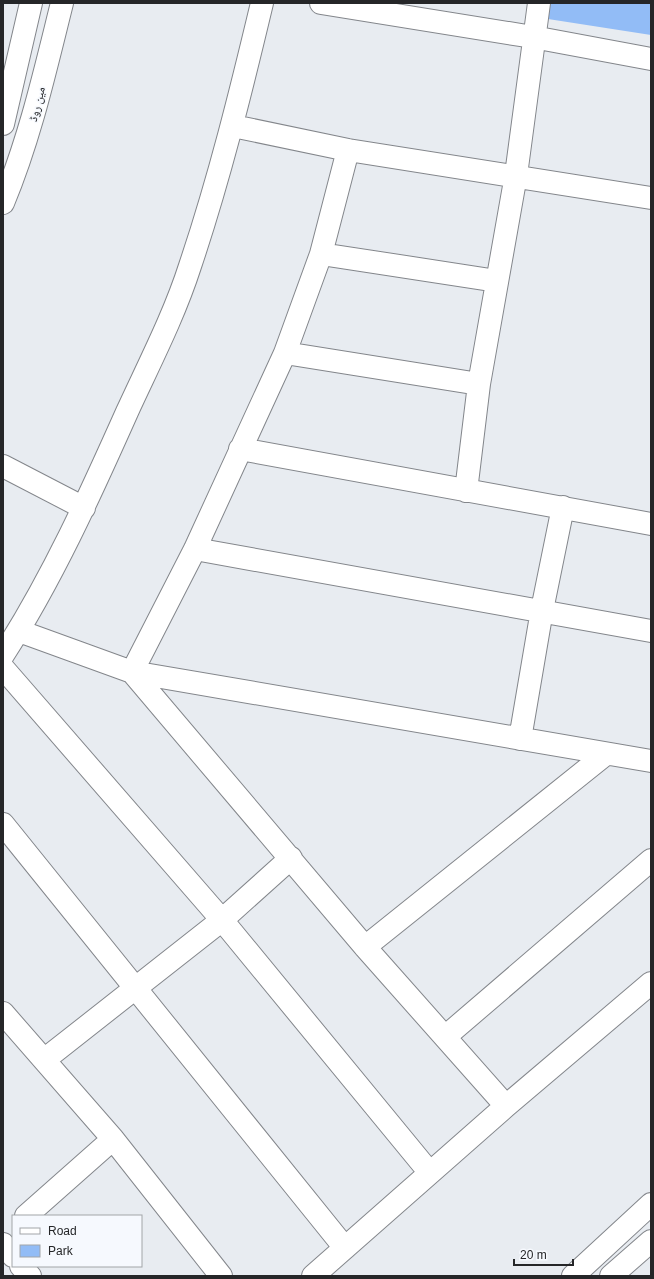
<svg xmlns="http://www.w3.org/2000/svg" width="654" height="1279" font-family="Helvetica,'Noto Naskh Arabic',sans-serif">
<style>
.green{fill:#92bcf6}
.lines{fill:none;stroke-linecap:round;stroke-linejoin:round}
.minor-casing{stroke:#83868b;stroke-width:24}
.major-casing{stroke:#83868b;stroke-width:24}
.minor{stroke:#fff;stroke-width:22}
.major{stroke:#fff;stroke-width:22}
.labels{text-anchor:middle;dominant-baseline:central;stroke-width:3;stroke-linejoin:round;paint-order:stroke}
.street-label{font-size:12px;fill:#252628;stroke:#f6f9fe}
</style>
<rect width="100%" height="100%" fill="#e8ecf1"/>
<path class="green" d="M 550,3 L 651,3 L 651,35 L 548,19 Z"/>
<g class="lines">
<defs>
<path id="minor" d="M 321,3 L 533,37 L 651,59
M 233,126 L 348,150 L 651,198
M 348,150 L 321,254 L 285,353 L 195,549 L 132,672 L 365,947 L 506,1106
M 321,254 L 497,281
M 285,353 L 479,384
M 240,449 L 651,524
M 3,466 L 84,508
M 466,491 L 479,384 L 516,175 L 539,3
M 195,549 L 651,631
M 19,631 L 132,672 L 651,761
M 3,655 C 52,579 90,495 127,412 C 149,364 174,316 190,266 C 219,180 241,91 262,3
M 3,668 L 222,920 L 430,1173
M 520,739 L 542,610 L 563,507
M 3,824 L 345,1248
M 365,947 L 606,754
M 3,1013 L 113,1139 L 221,1276
M 445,1037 L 651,860
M 44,1060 L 222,920 L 291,858
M 26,1216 L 113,1139
M 3,1244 L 13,1256
M 21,1266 L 30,1276
M 313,1276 L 506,1106 L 651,983"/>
<path id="major" d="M 3,124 L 31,3
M 3,203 C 30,138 45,71 62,3
M 573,1276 L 651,1204
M 611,1276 L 651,1241"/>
</defs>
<use href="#minor" class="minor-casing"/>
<use href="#major" class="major-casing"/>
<use href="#minor" class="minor"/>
<use href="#major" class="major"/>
</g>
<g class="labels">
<g class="street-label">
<text transform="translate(37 104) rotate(-76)">مین روڈ</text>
</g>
</g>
<rect width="654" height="1279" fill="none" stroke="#252628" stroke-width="8"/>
<rect x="12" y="1215" width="130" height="52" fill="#f6f9fe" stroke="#a2a5a8"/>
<rect x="20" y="1228" width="20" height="6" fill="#ffffff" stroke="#a2a5a8"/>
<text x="48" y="1235" font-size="12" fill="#252628">Road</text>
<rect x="20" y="1245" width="20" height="12" fill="#92bcf6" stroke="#a2a5a8"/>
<text x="48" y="1255" font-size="12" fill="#252628">Park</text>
<path d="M514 1259v6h59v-6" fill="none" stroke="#252628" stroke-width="2"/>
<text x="520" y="1259" font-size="12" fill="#252628" stroke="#f6f9fe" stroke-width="3" paint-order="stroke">20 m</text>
</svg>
